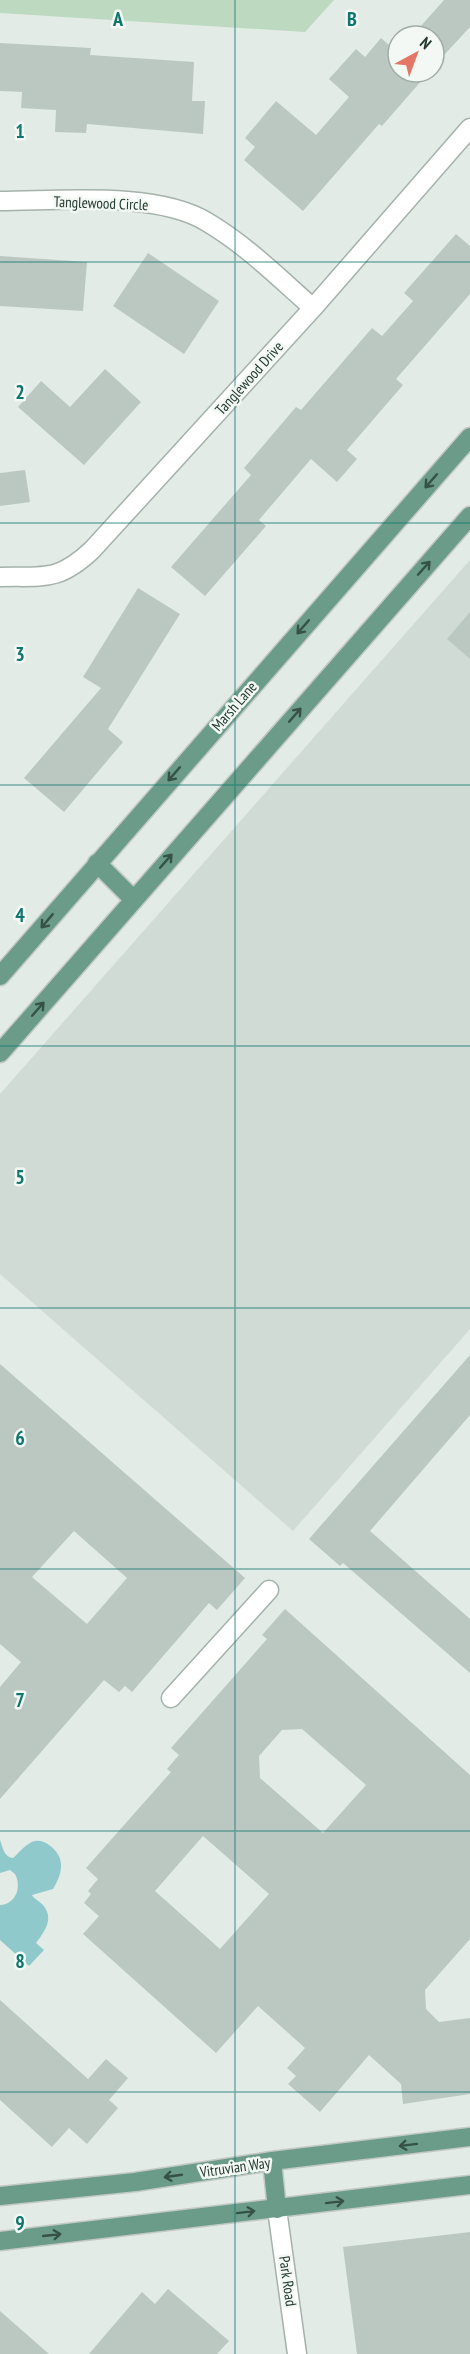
<svg xmlns="http://www.w3.org/2000/svg" width="470" height="2354" font-family="'PT Sans Narrow',sans-serif">
<style>
.built{fill:#d1dbd5}
.green{fill:#bddac1}
.water{fill:#90c9cb}
.building{fill:#bbc8c2;fill-rule:evenodd}
.lines{fill:none;stroke-linecap:round;stroke-linejoin:round}
.minor-casing{stroke:#a5b2ac;stroke-width:21}
.major-casing{stroke:#c2c8c5;stroke-width:21}
.minor{stroke:#fff;stroke-width:18}
.major{stroke:#6b9c89;stroke-width:18}
.oneway{stroke:#365247}
.grid{fill:none;stroke:#0f766e;stroke-width:1.5;stroke-opacity:0.55}
.labels{text-anchor:middle;dominant-baseline:central;stroke-width:5;stroke-linejoin:round;paint-order:stroke}
.street-label{font-size:15px;fill:#243a31;stroke:#f3f8f4}
.grid-label{font-size:20px;text-anchor:middle;font-weight:bold;fill:#0f766e;stroke:#f3f8f4;stroke-width:5;stroke-linejoin:round;paint-order:stroke}
</style>
<rect width="100%" height="100%" fill="#e2ebe6"/>
<path class="built" d="M 470,560 L 470,1329 L 293,1531 L 0,1274 L 0,1094 Z"/>
<path class="green" d="M 0,0 L 334,0 L 305,32 L 0,13 Z"/>
<path class="water" d="M 0,1840 C 3,1848 4,1857 13,1858 C 20,1852 26,1843 35,1841 C 40,1840 45,1842 49,1845 C 66,1857 63,1873 53,1889 L 32,1895 C 34,1899 38,1900 42,1904 C 55,1918 45,1931 36,1943 L 44,1950 L 29,1966 L 0,1940 L 0,1905 C 16,1904 22,1887 15,1874 L 10,1870 L 0,1873 Z"/>
<path class="building" d="M 444,0 L 470,0 L 470,27 L 434,66 L 434,36 L 412,36 Z
M 381,38 L 398,53 L 398,72 L 429,72 L 382,126 L 379,124 L 303,211 L 244,160 L 255,147 L 245,138 L 276,101 L 316,135 L 349,97 L 329,79 L 356,49 L 365,57 Z
M 0,43 L 91,48 L 90,55 L 194,62 L 192,101 L 205,101 L 203,134 L 87,124 L 86,133 L 55,132 L 56,110 L 21,108 L 22,92 L 0,91 Z
M 456,234 L 470,246 L 470,294 L 396,379 L 403,385 L 347,450 L 357,459 L 337,482 L 311,459 L 259,520 L 266,526 L 205,596 L 171,567 L 251,475 L 244,468 L 296,407 L 301,410 L 372,328 L 382,336 L 413,301 L 404,293 Z
M 148,253 L 219,301 L 184,354 L 113,306 Z
M 0,256 L 87,262 L 83,311 L 0,306 Z
M 105,369 L 141,402 L 84,465 L 18,407 L 41,381 L 70,407 Z
M 25,470 L 30,502 L 0,506 L 0,473 Z
M 138,588 L 180,614 L 108,729 L 123,742 L 64,812 L 24,778 L 101,688 L 83,677 Z
M 470,612 L 470,659 L 447,639 Z
M 470,1355 L 470,1415 L 370,1531 L 470,1619 L 470,1673 L 343,1563 L 340,1566 L 309,1539 Z
M 0,1364 L 245,1578 L 217,1610 L 209,1603 L 132,1692 L 125,1686 L 119,1692 L 104,1680 L 0,1799 L 0,1687 L 21,1662 L 0,1644 ZM 74,1531 L 127,1578 L 87,1624 L 32,1577 Z
M 285,1609 L 470,1775 L 470,1939 L 425,1990 L 426,2009 L 439,2022 L 470,2018 L 470,2094 L 403,2104 L 401,2084 L 369,2055 L 320,2112 L 288,2084 L 296,2076 L 287,2068 L 305,2048 L 258,2006 L 216,2053 L 83,1934 L 99,1916 L 84,1903 L 91,1894 L 88,1891 L 98,1879 L 86,1868 L 171,1772 L 167,1769 L 179,1755 L 171,1748 L 267,1639 L 262,1635 ZM 302,1729 L 366,1785 L 323,1833 L 260,1778 L 259,1756 L 282,1730 ZM 203,1836 L 269,1894 L 220,1949 L 155,1891 Z
M 0,2000 L 88,2079 L 106,2059 L 128,2078 L 109,2100 L 118,2108 L 87,2144 L 69,2128 L 52,2147 L 0,2100 Z
M 470,2232 L 470,2354 L 357,2354 L 343,2247 Z
M 168,2289 L 229,2341 L 217,2354 L 89,2354 L 142,2292 L 155,2304 Z
M 0,2311 L 49,2354 L 0,2354 Z"/>
<g class="lines">
<defs>
<path id="minor" d="M 0,201 C 59,201 156,191 207,222 C 246,245 279,278 313,308
M 0,577 C 44,576 58,582 92,550 L 313,308 L 470,128
M 171,1698 L 269,1590
M 277,2209 L 297,2354"/>
<path id="major" d="M 97,863 L 133,899
M 0,976 L 470,437
M 0,1053 L 470,516
M 272,2161 L 277,2209
M 0,2196 L 135,2182 L 272,2161 L 470,2137
M 0,2241 L 470,2185"/>
</defs>
<use href="#minor" class="minor-casing"/>
<use href="#major" class="major-casing"/>
<use href="#minor" class="minor"/>
<use href="#major" class="major"/>
</g>
<defs><path id="oneway-shaft" d="M-6 0H5M1.5-3L5.5 0L1.5 3" fill="none" stroke-width="1.6" stroke-linecap="round" stroke-linejoin="round" transform="scale(1.5)"/></defs>
<g class="oneway">
<use href="#oneway-shaft" transform="translate(431 481) rotate(131)"/>
<use href="#oneway-shaft" transform="translate(424 568) rotate(-48)"/>
<use href="#oneway-shaft" transform="translate(303 627) rotate(131)"/>
<use href="#oneway-shaft" transform="translate(295 715) rotate(-49)"/>
<use href="#oneway-shaft" transform="translate(174 774) rotate(131)"/>
<use href="#oneway-shaft" transform="translate(166 861) rotate(-49)"/>
<use href="#oneway-shaft" transform="translate(47 921) rotate(130)"/>
<use href="#oneway-shaft" transform="translate(38 1009) rotate(-49)"/>
<use href="#oneway-shaft" transform="translate(408 2145) rotate(173)"/>
<use href="#oneway-shaft" transform="translate(173 2176) rotate(172)"/>
<use href="#oneway-shaft" transform="translate(335 2202) rotate(-7)"/>
<use href="#oneway-shaft" transform="translate(246 2212) rotate(-7)"/>
<use href="#oneway-shaft" transform="translate(52 2235) rotate(-6)"/>
</g>
<path class="grid" d="M 235,0 L 235,2354M 0,262 L 470,262M 0,523 L 470,523M 0,785 L 470,785M 0,1046 L 470,1046M 0,1308 L 470,1308M 0,1569 L 470,1569M 0,1831 L 470,1831M 0,2092 L 470,2092"/>
<g class="labels">
<g class="street-label">
<text transform="translate(101 203) rotate(2)">Tanglewood Circle</text>
<text transform="translate(249 378) rotate(-48)">Tanglewood Drive</text>
<text transform="translate(234 706) rotate(-49)">Marsh Lane</text>
<text transform="translate(235 2167) rotate(-8)">Vitruvian Way</text>
<text transform="translate(288 2281) rotate(82)">Park Road</text>
</g>
</g>
<g class="grid-label">
<text x="118" y="26">A</text>
<text x="352" y="26">B</text>
<text x="20" y="138">1</text>
<text x="20" y="399">2</text>
<text x="20" y="661">3</text>
<text x="20" y="922">4</text>
<text x="20" y="1184">5</text>
<text x="20" y="1445">6</text>
<text x="20" y="1707">7</text>
<text x="20" y="1968">8</text>
<text x="20" y="2230">9</text>
</g>
<g transform="translate(416 54) rotate(41)"><circle r="28" fill="#f3f8f4" stroke="#a0aca6" stroke-width="1.5"/>
<path d="M0-4.5L10 22L0 15L-10 22Z" fill="#e47667"/>
<text y="-9" font-size="16" font-weight="bold" text-anchor="middle" fill="#243a31">N</text>
</g>
</svg>
